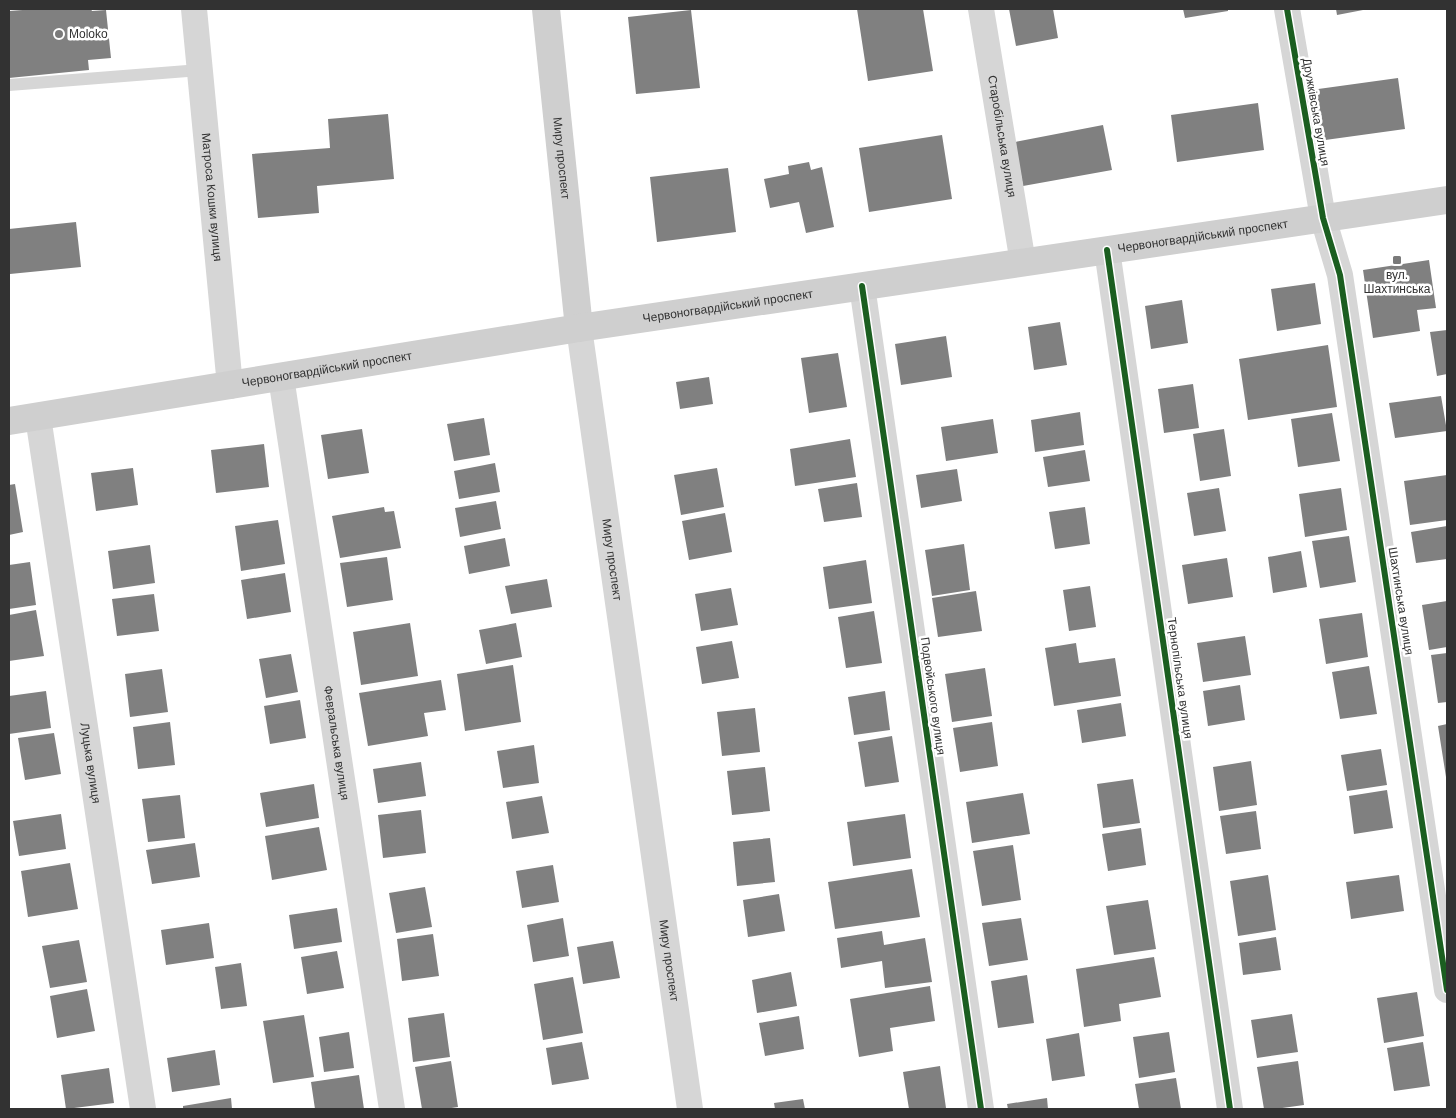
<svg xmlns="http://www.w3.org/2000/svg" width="1456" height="1118" font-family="Arial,sans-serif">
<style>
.building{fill:#808080}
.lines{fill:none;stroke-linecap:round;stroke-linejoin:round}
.service{stroke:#d6d6d6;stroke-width:12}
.minor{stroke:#d6d6d6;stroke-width:26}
.secondary{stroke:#cfcfcf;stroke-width:28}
.cycleway-casing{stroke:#fff;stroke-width:9}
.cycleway{stroke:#1b5e20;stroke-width:6}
.poi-dot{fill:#7a7a7a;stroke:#fff;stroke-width:2}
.labels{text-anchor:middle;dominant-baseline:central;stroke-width:5;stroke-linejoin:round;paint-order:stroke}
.poi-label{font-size:12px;fill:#323232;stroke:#fff;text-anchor:start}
.street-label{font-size:12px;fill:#323232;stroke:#fff}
</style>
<rect width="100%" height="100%" fill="#fff"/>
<path class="building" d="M 36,9 L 91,9 L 92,11 L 106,10 L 111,58 L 88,60 L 89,70 L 9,78 L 9,11 Z
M 857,9 L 923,9 L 933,71 L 868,81 Z
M 1009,9 L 1053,9 L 1058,38 L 1016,46 Z
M 1183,9 L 1228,9 L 1228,11 L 1185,18 Z
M 1336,9 L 1363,9 L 1363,10 L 1337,15 Z
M 691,10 L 700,88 L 636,94 L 628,17 Z
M 1398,78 L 1405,129 L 1318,141 L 1311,90 Z
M 1258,103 L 1264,150 L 1177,162 L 1171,115 Z
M 388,114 L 394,179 L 317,186 L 319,213 L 258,218 L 252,154 L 330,148 L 328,119 Z
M 1103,125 L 1112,170 L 1023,186 L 1015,142 Z
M 942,135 L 952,199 L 869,212 L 859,148 Z
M 809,162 L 811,170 L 822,167 L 834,227 L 806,233 L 799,202 L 770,208 L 764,179 L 789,174 L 788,166 Z
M 728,168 L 736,232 L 657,242 L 650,177 Z
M 76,222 L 81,267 L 10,274 L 9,229 Z
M 1429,260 L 1436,308 L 1417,310 L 1420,331 L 1373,338 L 1363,270 Z
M 1315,283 L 1321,324 L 1277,331 L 1271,289 Z
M 1182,300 L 1188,343 L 1151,349 L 1145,306 Z
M 1060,322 L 1067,365 L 1034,370 L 1028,327 Z
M 1447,330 L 1447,374 L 1437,376 L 1430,332 Z
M 946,336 L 952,377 L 901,385 L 895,344 Z
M 1328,345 L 1337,407 L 1248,420 L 1239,359 Z
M 838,353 L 847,407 L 809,413 L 801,358 Z
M 709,377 L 713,404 L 680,409 L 676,382 Z
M 1193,384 L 1199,428 L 1164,433 L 1158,389 Z
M 1441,396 L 1447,431 L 1395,438 L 1389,403 Z
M 1080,412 L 1084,445 L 1035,452 L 1031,420 Z
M 1332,413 L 1340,461 L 1298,467 L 1291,419 Z
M 484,418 L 490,455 L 454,461 L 447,424 Z
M 993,419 L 998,453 L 946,461 L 941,427 Z
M 362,429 L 369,473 L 328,479 L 321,435 Z
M 1224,429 L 1231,476 L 1200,481 L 1193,434 Z
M 850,439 L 856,477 L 795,486 L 790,449 Z
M 264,444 L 269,487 L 216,493 L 211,450 Z
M 1085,450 L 1090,481 L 1048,487 L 1043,457 Z
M 495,463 L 500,492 L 459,499 L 454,471 Z
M 133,468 L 138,505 L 96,511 L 91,473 Z
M 717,468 L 724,507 L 681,515 L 674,475 Z
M 957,469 L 962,501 L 921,508 L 916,475 Z
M 1447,475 L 1447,520 L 1410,525 L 1404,481 Z
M 857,483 L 862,517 L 824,522 L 818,489 Z
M 15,484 L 23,532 L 9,535 L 9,485 Z
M 1219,488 L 1226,531 L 1194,536 L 1187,493 Z
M 1341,488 L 1347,530 L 1305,537 L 1299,494 Z
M 496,501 L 501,529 L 460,537 L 455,508 Z
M 384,507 L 385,512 L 394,511 L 401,548 L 340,558 L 332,516 Z
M 1085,507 L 1090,544 L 1055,549 L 1049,512 Z
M 725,513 L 732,552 L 689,560 L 682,521 Z
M 278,520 L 285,564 L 241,571 L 235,526 Z
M 1447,526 L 1447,559 L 1416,563 L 1411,532 Z
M 1349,536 L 1356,582 L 1320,588 L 1312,541 Z
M 505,538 L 510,566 L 469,574 L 464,546 Z
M 964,544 L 970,590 L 932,596 L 925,550 Z
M 150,545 L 155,583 L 113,589 L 108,551 Z
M 1301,551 L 1307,587 L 1273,593 L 1268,557 Z
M 387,557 L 393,600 L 347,607 L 340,563 Z
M 1227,558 L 1233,597 L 1188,604 L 1182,565 Z
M 866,560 L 872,603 L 829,609 L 823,567 Z
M 30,562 L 36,605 L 9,609 L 9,565 Z
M 285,573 L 291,612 L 247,619 L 241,580 Z
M 547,579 L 552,607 L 511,614 L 505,586 Z
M 1090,586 L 1096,627 L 1069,631 L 1063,590 Z
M 731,588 L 738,625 L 701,631 L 695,594 Z
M 976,591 L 982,631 L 938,637 L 932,598 Z
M 154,594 L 159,631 L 117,636 L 112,599 Z
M 1447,601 L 1447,647 L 1429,650 L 1422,605 Z
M 36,610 L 44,656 L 9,661 L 9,615 Z
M 874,611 L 882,663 L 846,668 L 838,617 Z
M 1362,613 L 1368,657 L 1326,664 L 1319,619 Z
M 410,623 L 418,676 L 361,685 L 353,632 Z
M 516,623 L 522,657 L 486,664 L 479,630 Z
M 1245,636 L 1251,675 L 1203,682 L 1197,643 Z
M 732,641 L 739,678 L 702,684 L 696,647 Z
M 1076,643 L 1079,663 L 1115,658 L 1121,696 L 1054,706 L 1045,648 Z
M 1447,653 L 1447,702 L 1438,703 L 1431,655 Z
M 291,654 L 298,692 L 266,698 L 259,659 Z
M 513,665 L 521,722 L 465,731 L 457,674 Z
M 1369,666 L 1377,714 L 1340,719 L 1332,672 Z
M 985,668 L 992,716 L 952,722 L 945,674 Z
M 162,669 L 168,712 L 130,717 L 125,674 Z
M 441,680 L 446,710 L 424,713 L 428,736 L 368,746 L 359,693 Z
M 1240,685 L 1245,720 L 1208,726 L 1203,691 Z
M 46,691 L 51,728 L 9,734 L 9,696 Z
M 885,691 L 890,730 L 854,735 L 848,697 Z
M 300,700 L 306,738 L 270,744 L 264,706 Z
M 1121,703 L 1126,736 L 1082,743 L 1077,710 Z
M 755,708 L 760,752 L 722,756 L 717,712 Z
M 170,722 L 175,765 L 138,769 L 133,727 Z
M 992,722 L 998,766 L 960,772 L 953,728 Z
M 1447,724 L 1447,776 L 1446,777 L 1438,726 Z
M 54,733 L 61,774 L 25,780 L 18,738 Z
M 892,736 L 899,782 L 865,787 L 858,742 Z
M 534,745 L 539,783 L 503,788 L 497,751 Z
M 1381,749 L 1387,785 L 1347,791 L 1341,755 Z
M 1251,761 L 1257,805 L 1219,811 L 1213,767 Z
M 421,762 L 426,796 L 378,803 L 373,769 Z
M 765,767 L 770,811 L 732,815 L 727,771 Z
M 1133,779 L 1140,823 L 1103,828 L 1097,784 Z
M 314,784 L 319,818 L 266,827 L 260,793 Z
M 1387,790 L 1393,828 L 1354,834 L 1349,796 Z
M 1023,793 L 1030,834 L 972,843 L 966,802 Z
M 180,795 L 185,838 L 148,842 L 142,799 Z
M 542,796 L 549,833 L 512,839 L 506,802 Z
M 421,810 L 426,853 L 383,858 L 378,815 Z
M 1256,811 L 1261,849 L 1226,854 L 1220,816 Z
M 61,814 L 66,849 L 19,856 L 13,821 Z
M 905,814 L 911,858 L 853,866 L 847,822 Z
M 319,827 L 327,870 L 272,880 L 265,836 Z
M 1141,828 L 1146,865 L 1108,871 L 1102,834 Z
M 770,838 L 775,882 L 737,886 L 733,842 Z
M 195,843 L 200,877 L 152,884 L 146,850 Z
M 1013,845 L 1021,900 L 982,906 L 973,851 Z
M 70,863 L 78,909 L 28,917 L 21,871 Z
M 553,865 L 559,902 L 522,908 L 516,871 Z
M 912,869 L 920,917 L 835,929 L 828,882 Z
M 1268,875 L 1276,930 L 1238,936 L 1230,881 Z
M 1399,875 L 1404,911 L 1351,919 L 1346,882 Z
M 425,887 L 432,927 L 396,933 L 389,893 Z
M 779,894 L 785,931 L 748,937 L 743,900 Z
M 1148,900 L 1156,949 L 1114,955 L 1106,906 Z
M 337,908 L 342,942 L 294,949 L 289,915 Z
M 563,918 L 569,956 L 533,962 L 527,925 Z
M 1021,918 L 1028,960 L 989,966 L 982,923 Z
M 209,923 L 214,958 L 166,965 L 161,930 Z
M 882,931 L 884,945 L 925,938 L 932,982 L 885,988 L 882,961 L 841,968 L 837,938 Z
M 433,934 L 439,976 L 402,981 L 397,939 Z
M 1276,937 L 1281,970 L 1243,975 L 1239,943 Z
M 79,940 L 87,982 L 50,988 L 42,946 Z
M 613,941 L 620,978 L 583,984 L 577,947 Z
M 337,951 L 344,988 L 307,994 L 301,957 Z
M 1154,957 L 1161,997 L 1119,1004 L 1121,1021 L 1084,1027 L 1076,969 Z
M 241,963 L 247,1006 L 221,1009 L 215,967 Z
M 791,972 L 797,1006 L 757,1013 L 752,980 Z
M 1027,975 L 1034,1023 L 998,1028 L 991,981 Z
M 573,977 L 583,1033 L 543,1040 L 534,984 Z
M 930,986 L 935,1021 L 890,1028 L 893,1051 L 859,1057 L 850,999 Z
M 87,989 L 95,1031 L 57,1038 L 50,996 Z
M 1417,992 L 1424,1036 L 1384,1043 L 1377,998 Z
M 444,1013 L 450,1057 L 413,1062 L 408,1018 Z
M 1292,1014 L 1298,1052 L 1257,1058 L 1251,1020 Z
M 304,1015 L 314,1077 L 273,1083 L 263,1021 Z
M 799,1016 L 804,1049 L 765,1056 L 759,1023 Z
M 349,1032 L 354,1068 L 324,1072 L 319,1037 Z
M 1169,1032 L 1175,1072 L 1139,1078 L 1133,1037 Z
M 1079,1033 L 1085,1076 L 1052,1081 L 1046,1039 Z
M 582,1042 L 589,1079 L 552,1085 L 546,1048 Z
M 1423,1042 L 1430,1086 L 1394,1091 L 1387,1048 Z
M 215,1050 L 220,1085 L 172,1092 L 167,1058 Z
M 451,1061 L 458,1107 L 445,1109 L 422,1109 L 415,1067 Z
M 1298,1061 L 1304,1105 L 1275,1109 L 1264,1109 L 1257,1067 Z
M 940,1066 L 946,1108 L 909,1109 L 903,1072 Z
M 109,1068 L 114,1103 L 66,1109 L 61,1075 Z
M 359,1075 L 364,1109 L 315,1109 L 311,1082 Z
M 1176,1078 L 1181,1109 L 1139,1109 L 1135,1084 Z
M 231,1098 L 232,1109 L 183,1109 L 183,1106 Z
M 1047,1098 L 1048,1109 L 1008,1109 L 1007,1104 Z
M 803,1099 L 805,1109 L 775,1109 L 774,1103 Z"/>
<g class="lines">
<path class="service" d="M 9,85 L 200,70"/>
<g class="minor">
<path id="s1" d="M 194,9 L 230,386"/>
<path id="s2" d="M 981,9 L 1023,263"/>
<path d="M 1287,9 L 1323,218 L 1340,275 L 1447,990"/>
<path d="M 1107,250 L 1230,1109"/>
<path d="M 862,286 L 981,1109"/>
<path id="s3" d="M 579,328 L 690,1109"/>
<path id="s4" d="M 281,377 L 392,1109"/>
<path id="s5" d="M 38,417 L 143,1109"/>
</g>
<g class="secondary">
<path id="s6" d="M 546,9 L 579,328"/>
<path id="s7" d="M 9,421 L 579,328 L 1447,200"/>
</g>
<defs>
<path id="cycleway" d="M 1287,9 L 1323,218 L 1340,275 L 1447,990
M 1107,250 L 1230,1109
M 862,286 L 981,1109"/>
</defs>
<use href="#cycleway" class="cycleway-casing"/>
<use href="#cycleway" class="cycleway"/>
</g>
<g class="poi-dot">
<circle cx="59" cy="34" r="5"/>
<rect x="1392" y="255" width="10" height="10" rx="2.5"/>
</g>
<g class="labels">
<g class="poi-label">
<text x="69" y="34">Moloko</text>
<text x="1397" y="275" text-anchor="middle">вул.<tspan x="1397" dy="14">Шахтинська</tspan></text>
</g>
<g class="street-label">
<text transform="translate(1316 112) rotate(80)">Дружківська вулиця</text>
<text stroke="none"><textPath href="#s2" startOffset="129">Старобільська вулиця</textPath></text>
<text stroke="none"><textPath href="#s6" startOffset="150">Миру проспект</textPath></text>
<text stroke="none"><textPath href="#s1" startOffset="189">Матроса Кошки вулиця</textPath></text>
<text stroke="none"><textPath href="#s7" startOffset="1208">Червоногвардійський проспект</textPath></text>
<text stroke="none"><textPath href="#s7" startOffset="728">Червоногвардійський проспект</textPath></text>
<text stroke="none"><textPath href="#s7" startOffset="322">Червоногвардійський проспект</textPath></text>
<text stroke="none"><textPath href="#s3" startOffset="234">Миру проспект</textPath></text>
<text transform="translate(1401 601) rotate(81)">Шахтинська вулиця</text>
<text transform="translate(1180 678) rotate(82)">Тернопільська вулиця</text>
<text transform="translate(933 696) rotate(82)">Подвойського вулиця</text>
<text stroke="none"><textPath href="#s4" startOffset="370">Февральська вулиця</textPath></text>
<text stroke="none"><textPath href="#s5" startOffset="350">Луцька вулиця</textPath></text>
<text stroke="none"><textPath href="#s3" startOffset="639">Миру проспект</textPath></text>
</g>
</g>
<rect width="1456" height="1118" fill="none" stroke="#323232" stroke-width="20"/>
</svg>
